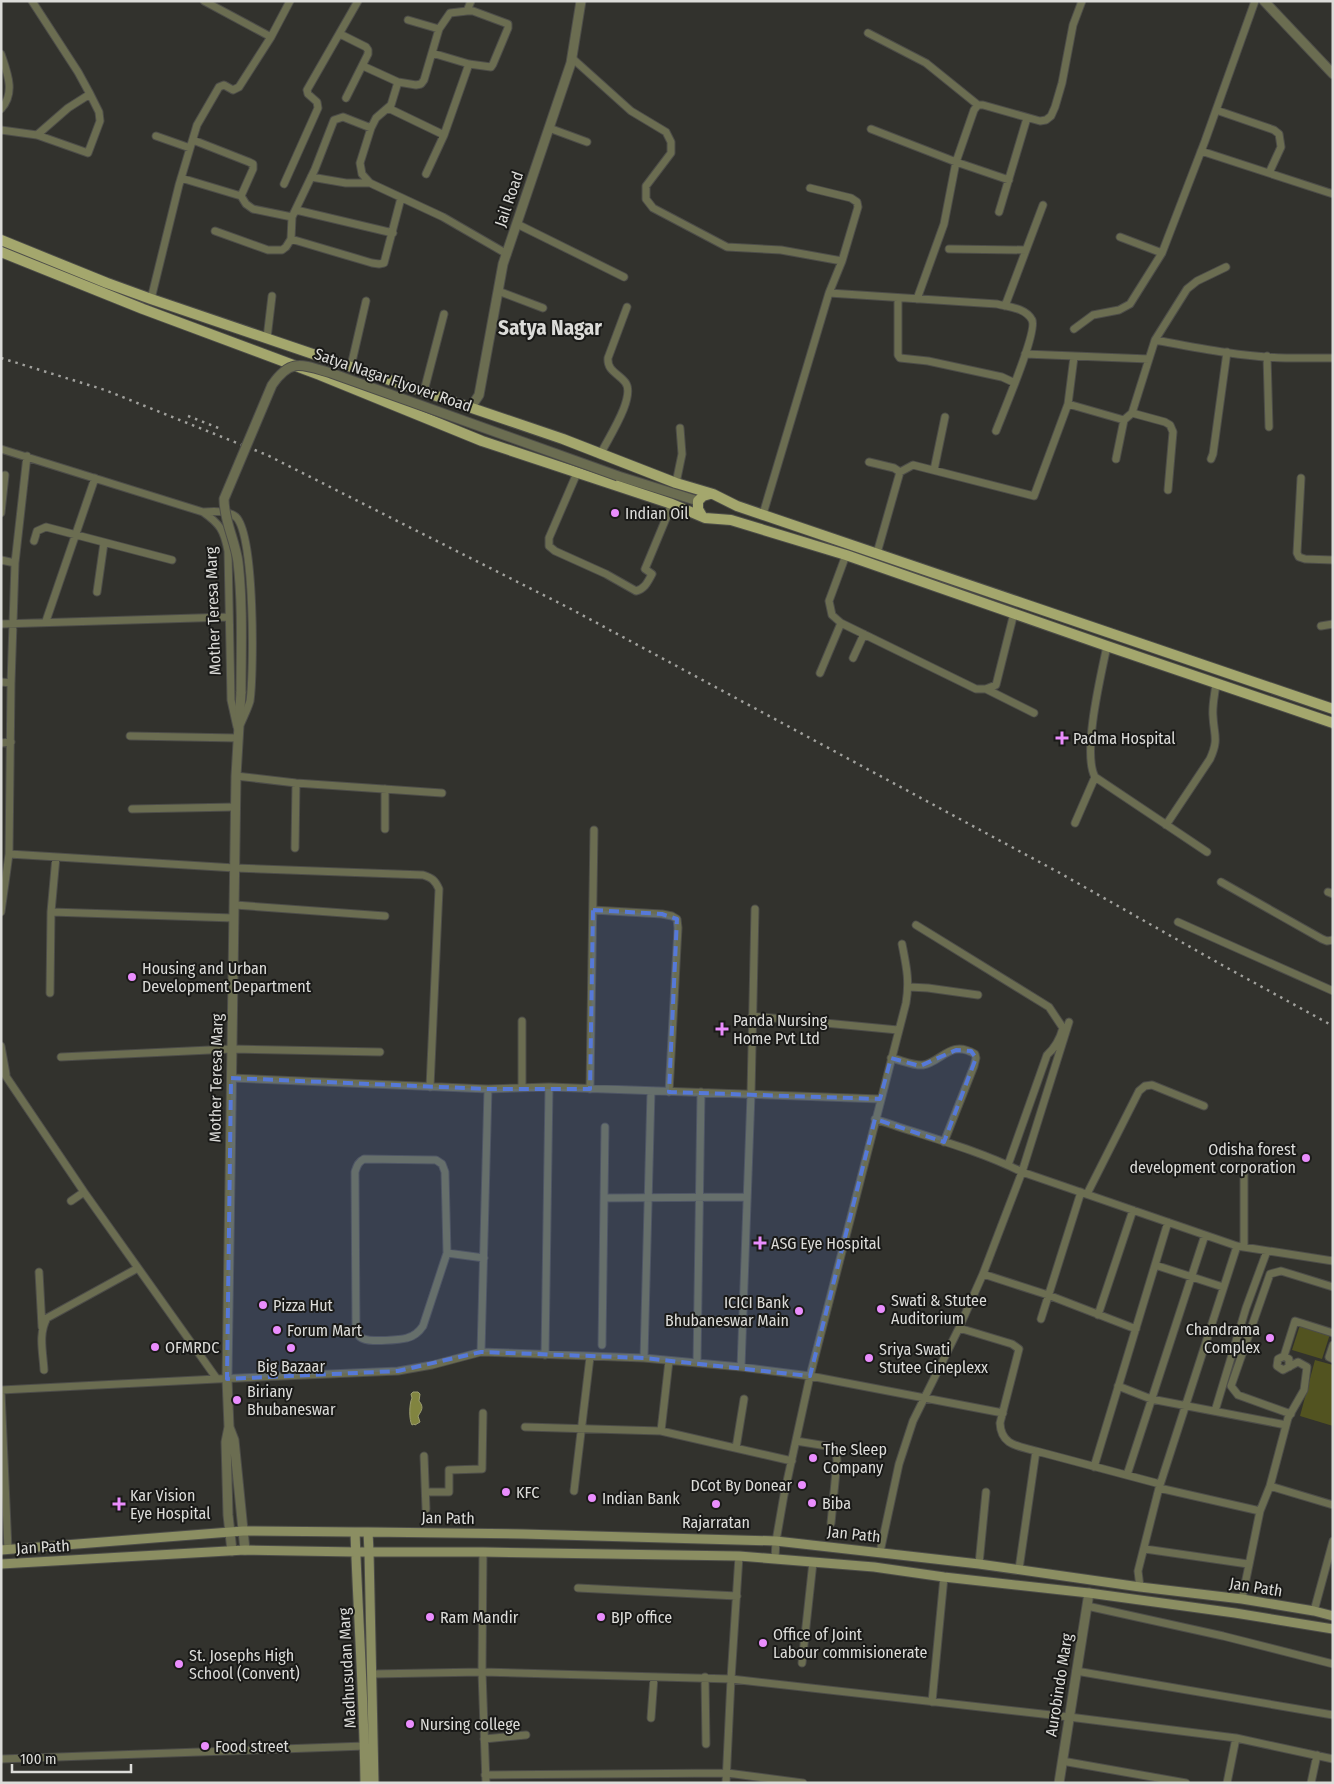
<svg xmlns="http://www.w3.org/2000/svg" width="1334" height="1784" font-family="'Fira Sans Condensed',sans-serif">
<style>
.green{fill:#525320}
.water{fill:#818440;stroke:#9c9e6e}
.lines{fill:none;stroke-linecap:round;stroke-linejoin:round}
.minor-casing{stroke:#4d4d49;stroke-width:9}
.tertiary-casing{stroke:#4d4d49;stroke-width:11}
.secondary-casing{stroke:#4d4d49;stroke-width:11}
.primary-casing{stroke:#4d4d49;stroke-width:12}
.minor{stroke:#6b6d51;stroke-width:7}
.tertiary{stroke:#6b6d51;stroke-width:9}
.secondary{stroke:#8b8e62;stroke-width:9}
.primary{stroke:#a4a76d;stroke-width:10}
.rail{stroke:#a1a19d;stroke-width:2.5;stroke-dasharray:2.5 5;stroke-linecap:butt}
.tertiary-bridge-casing{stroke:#4d4d49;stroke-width:11;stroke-linecap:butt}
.tertiary-bridge{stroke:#6b6d51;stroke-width:9}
.marked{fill:#5679d8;fill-opacity:0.2;stroke:#5679d8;stroke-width:4;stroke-dasharray:10 6;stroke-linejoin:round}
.poi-dot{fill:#ea8dfd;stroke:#1a1a18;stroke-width:2}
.labels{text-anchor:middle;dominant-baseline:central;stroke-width:4;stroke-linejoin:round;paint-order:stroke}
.street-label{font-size:16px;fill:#dcdcd9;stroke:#1a1a18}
.poi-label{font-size:16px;fill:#dcdcd9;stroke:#1a1a18;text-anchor:start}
.district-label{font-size:21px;font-weight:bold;fill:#dcdcd9;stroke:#1a1a18}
</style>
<rect width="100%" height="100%" fill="#32322d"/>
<path class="green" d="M 1300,1325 L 1330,1334 L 1322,1359 L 1292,1350 Z
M 1315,1360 L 1333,1365 L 1333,1426 L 1300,1416 Z"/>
<path class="water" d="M 413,1392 L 418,1392 L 420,1394 L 419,1401 C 424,1407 422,1410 418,1416 L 420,1422 L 415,1425 L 414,1424 L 412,1425 C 409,1420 409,1404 412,1398 L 411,1394 Z"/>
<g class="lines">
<defs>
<path id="minor" d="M 32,1 L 78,72 L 90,94 L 68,108 L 37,135
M 204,1 L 271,37
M 467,11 L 471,1
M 408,20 L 439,29 L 450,13 L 467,11 L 473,11 L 508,24 L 508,28 L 493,64 L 491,67 L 469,64 L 432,53
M 868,33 L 926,63 L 978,105
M 340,34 L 366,47 L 368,50 L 368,54 L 346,98
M 1,54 C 7,72 16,93 1,109
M 572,58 L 631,111 L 666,132 L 671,142 L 671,153 L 646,186 L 646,199 L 653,208 L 727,247 L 781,250 L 842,261 L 829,293
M 363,66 L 398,82 L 391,105 L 376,118 L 371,128 L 360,163 L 362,174 L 370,183 L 443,217 L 507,254
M 398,82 L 416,85 L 421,84 L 424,80 L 439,29
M 388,108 L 444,135 L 469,64
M 1216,110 L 1274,130 L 1279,134 L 1281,147 L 1269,173
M 549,128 L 587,142
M 871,129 L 956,162 L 1009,180
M 1,130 L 37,135 L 88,153 L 100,121 L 99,112 L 90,94
M 156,136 L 190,148
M 193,140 L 249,162 L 253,164 L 253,169 L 241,196
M 1201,151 L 1333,194
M 426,174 L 444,135
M 311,177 L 346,183 L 370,183
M 181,178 L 241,196 L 246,204 L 253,209 L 292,217
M 284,184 L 318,108 L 317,102 L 308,94 L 307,90 L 358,1
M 810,188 L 851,198 L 857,202 L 858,207 L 842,261
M 296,210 L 393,233
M 999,212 L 1027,118
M 517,224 L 624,277
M 215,231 L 268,250 L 282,250 L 286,247 L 291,239 L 292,217 L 315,169 L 334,120 L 343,117 L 371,128
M 1120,237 L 1162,253 L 1205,141 L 1255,1
M 291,239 L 372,263 L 379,264 L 384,263 L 401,198
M 949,249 L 1026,250
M 498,291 L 543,308
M 898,298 L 898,355 L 900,358 L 928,361 L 1002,377 L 1015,383
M 151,299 L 179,185 L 197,125 L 219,87 L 224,85 L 233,90 L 239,87 L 271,37 L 290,1
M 917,299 L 944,224 L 956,162 L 974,110 L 978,105 L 983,105 L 1040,121 L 1046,120 L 1051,116 L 1055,107 L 1062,83 L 1073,25 L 1082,1
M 1005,306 L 1043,205
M 1074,329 L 1093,315 L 1119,310 L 1130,304 L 1162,253
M 267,338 L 272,296
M 1155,340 L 1187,289 L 1197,281 L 1226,267
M 1025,354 L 1149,359 L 1155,340 C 1198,348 1242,357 1286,358 C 1302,358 1317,358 1333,358
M 1267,356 L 1269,427
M 351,366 L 366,301
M 424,391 L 444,314
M 1068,404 L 1124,420 L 1132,413 L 1149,359
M 1132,413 L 1165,422 L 1170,425 L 1173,432 L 1168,490
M 1,449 L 203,512 C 220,524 224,530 228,551 L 231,700 L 237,727
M 600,455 C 607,440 637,396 625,382 C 618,373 607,371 608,358 L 627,307
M 27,456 L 15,563 L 11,683 L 9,854 L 235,868 L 423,875 C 432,878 435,880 439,889 L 430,1087
M 1116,459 L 1124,420
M 1211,459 L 1213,454 L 1227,352
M 869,462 L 894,468 L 900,472 L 877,553
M 934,470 L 945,417
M 900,472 L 913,465 L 1034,496 L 1068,404 L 1074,357
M 577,473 L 549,538 L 549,546 L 555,551 L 606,574 L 636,591 C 645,589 648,581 652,574 L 645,569 L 672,504
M 1301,478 L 1297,553 L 1299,557 L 1305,559 L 1333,560
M 676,483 L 682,454 L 680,428
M 203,512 C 213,511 228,510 236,517 C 255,535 254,673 250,701 C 248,708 244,716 241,723
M 1,513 L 5,475
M 763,514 L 829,293 L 997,304 C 1009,307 1026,308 1032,320 C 1038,331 1002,415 996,431
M 34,541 L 37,531 L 46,527 L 172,560
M 846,555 L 829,601 L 832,615 L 841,623 L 976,689 L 986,689 L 996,685 L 1014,613
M 1,560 L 15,563
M 97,592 L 104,543
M 46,621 L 95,478
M 1,624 L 229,617
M 1321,626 L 1333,624
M 1107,646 C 1101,675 1082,753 1095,777 L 1207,852
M 853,658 L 864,634
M 820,673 L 841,623
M 1,682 L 11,683
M 986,689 L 1034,713
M 130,736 L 238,738
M 1,743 L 11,742
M 236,776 L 296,783 L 442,793
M 132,809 L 235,807
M 1075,823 L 1095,777
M 1166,825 L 1210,759 C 1219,739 1214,736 1213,716 C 1212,705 1215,694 1216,683
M 385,829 L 385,789
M 295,848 L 296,783
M 1221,882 L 1322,939 L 1327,941 L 1333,940
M 1328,892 L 1333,894
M 235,905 L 385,916
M 593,910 L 662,914 L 672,916 L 677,919 L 678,928 L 669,1092
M 1,912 L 9,854
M 51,912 L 234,918
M 1178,922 L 1333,991
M 916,925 L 1049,1007 L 1063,1028 C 1060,1039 1056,1047 1047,1055 L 1008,1165
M 909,987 L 928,988 L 978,995
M 50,993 L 51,912 L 56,857
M 752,1016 L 898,1030
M 1,1046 L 6,1074
M 61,1057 L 231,1049 L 380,1052
M 891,1058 C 901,1060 914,1066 923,1065 C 942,1062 950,1039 975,1054 L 976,1058 L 974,1066 L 944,1142
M 1,1069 L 84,1192 L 217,1379 L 398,1371 L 432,1365 L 481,1352 L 644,1358 L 741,1367 L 810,1376 L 1003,1413
M 231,1078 L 488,1089 L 549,1087 L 880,1099
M 522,1088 L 522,1021
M 590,1089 L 594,830
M 875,1119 C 924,1136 976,1149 1022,1172 L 1237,1246 L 1333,1261
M 1087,1194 L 1139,1091 L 1145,1086 L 1152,1085 L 1204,1106
M 604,1198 L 747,1197
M 71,1201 L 84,1192
M 1244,1247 L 1244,1166
M 447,1253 L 423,1326 C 419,1332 415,1336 407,1338 C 400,1340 371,1342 364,1339 C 358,1337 357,1333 356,1327 L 355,1172 C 357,1166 358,1162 364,1159 L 436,1160 L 442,1164 L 445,1172 L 447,1253 L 484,1258
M 1155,1265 L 1223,1287
M 39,1272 L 42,1327
M 983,1274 L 1048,1295 L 1136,1329
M 1098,1315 L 1133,1210
M 1041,1319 L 1081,1192
M 959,1328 L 1012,1344 L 1019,1349 L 1000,1423 C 1001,1446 1019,1446 1036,1451
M 602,1345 L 605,1127
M 1333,1345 L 1329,1357 L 1333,1359
M 481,1352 L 488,1089
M 545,1355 L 549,1087
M 1284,1356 L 1295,1321 L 1333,1333
M 644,1358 L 651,1091
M 697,1363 L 701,1092
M 741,1367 L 751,1094 L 755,909
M 44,1370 C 43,1352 38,1334 47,1318 L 138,1268
M 1118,1386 L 1151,1399 L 1286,1425
M 1,1390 L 217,1379
M 1,1392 L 8,1549
M 1215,1411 L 1246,1308 L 1267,1251
M 1291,1414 L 1238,1395 L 1231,1386 L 1270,1274 L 1281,1271 L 1333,1287
M 525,1427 L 661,1431 L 792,1461
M 661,1431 L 669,1361
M 796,1441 L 833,1447 L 836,1450 L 837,1461 L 831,1523
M 736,1448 L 744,1399
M 424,1456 L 426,1509
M 1094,1467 L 1168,1222
M 1127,1475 L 1205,1235
M 1270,1486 L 1333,1505
M 1159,1488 L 1260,1511
M 574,1491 L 590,1357
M 426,1492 L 449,1492 L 449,1470 L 482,1469 L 483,1413
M 1145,1549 L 1248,1564
M 483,1552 L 482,1672 L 486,1783
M 880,1552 L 899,1464 L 913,1421 L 959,1328 L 983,1274 L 1022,1172 L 1069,1022
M 775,1558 L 776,1541 L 784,1495 L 810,1376 L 906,1003 C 910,980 906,965 902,944
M 979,1564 L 986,1492
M 1019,1569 L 1036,1451 L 1160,1484
M 1140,1587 L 1138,1571 L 1159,1488 L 1237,1246
M 578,1588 L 737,1596
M 1242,1599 L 1260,1511 L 1270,1486 L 1288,1418 L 1304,1390 L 1307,1367 L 1298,1362 L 1283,1370 L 1277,1366 L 1278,1359 L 1284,1356 L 1289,1359 L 1289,1367
M 1087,1606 L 1223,1636 L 1333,1664
M 1314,1611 L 1333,1541
M 802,1663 L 813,1562
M 1076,1671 L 1333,1715
M 372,1674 L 482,1672 L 731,1679 L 1069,1717 L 1236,1738 L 1333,1759
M 705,1677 L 706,1744
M 932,1702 L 944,1577
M 651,1718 L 654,1677
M 484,1739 L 526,1735
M 1,1759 L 365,1746
M 1062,1761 L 1186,1783
M 485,1775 L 727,1773 L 803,1783
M 726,1783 L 731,1679 L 739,1556
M 1227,1783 L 1236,1738
M 1311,1783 L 1317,1755"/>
<path id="tertiary" d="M 1264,1 L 1333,74
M 471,407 L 479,395 L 503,264 L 571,63 L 581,1
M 618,476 L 698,501
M 241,692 L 236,776 L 227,1379 L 229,1427 L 234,1440 L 245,1550
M 229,1427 L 226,1442 L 228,1515 L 232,1551
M 1059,1783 L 1089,1593"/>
<path id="secondary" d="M 368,1532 L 523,1534 L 776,1541 L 979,1564 L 1140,1587 L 1242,1599 L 1314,1611 L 1333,1616
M 1,1550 L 243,1531 L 355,1532
M 1,1564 L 245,1550 L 356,1552 L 369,1552 L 368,1532 L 355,1532 C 358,1615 364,1699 365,1783
M 374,1783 L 369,1552 L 483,1552 L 739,1556 L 874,1567 L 944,1577 L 1089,1593 L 1235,1613 L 1333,1629"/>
<path id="primary" d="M 1,240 L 107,283 L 151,299 L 563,439 L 676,483 L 713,494 L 737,506 L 1333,709
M 1,252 L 143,309 L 320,375 L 482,441 L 672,504 L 705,518 L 731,520 L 846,555 L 1107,646 L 1333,723
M 702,516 L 698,509 L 698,501 L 703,496 L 710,494"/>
</defs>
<use href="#minor" class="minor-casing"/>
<use href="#tertiary" class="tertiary-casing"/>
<use href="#secondary" class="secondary-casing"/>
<use href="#primary" class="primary-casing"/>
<use href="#minor" class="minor"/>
<use href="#tertiary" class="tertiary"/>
<use href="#secondary" class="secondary"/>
<use href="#primary" class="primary"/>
<path class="rail" d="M 1,358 L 105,390 L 267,455 L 571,609 L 1058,872 L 1222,965 L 1333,1026
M 188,416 L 221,429"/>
<defs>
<path id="tertiary-bridge" d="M 241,692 C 241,649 243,605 238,562 C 235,540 224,521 224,499 L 272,385 C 291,357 303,365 331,373 L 618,476"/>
</defs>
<use href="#tertiary-bridge" class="tertiary-bridge-casing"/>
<use href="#tertiary-bridge" class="tertiary-bridge"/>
</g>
<path class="marked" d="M 593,910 L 662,914 L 677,919 L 669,1092 L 880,1099 L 891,1058 L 920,1066 L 956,1050 L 971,1051 L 976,1058 L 944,1142 L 875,1119 L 810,1376 L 644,1358 L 481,1352 L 398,1371 L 227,1379 L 231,1078 L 488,1089 L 590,1089 Z"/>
<g class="poi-dot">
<circle cx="615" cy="513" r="5"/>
<path d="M1059.5 730.5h5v5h5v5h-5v5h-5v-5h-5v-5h5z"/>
<circle cx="132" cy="977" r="5"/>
<path d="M719.5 1021.5h5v5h5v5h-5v5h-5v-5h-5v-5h5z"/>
<circle cx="1306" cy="1158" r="5"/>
<path d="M757.5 1235.5h5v5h5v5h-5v5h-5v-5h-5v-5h5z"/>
<circle cx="263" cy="1305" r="5"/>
<circle cx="881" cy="1309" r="5"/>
<circle cx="799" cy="1311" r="5"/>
<circle cx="277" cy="1330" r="5"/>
<circle cx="1270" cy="1338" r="5"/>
<circle cx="155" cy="1347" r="5"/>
<circle cx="291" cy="1348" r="5"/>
<circle cx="869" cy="1358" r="5"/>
<circle cx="237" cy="1400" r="5"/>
<circle cx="813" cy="1458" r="5"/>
<circle cx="802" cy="1485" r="5"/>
<circle cx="506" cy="1492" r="5"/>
<circle cx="592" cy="1498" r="5"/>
<circle cx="812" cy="1503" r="5"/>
<path d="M116.5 1496.5h5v5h5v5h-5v5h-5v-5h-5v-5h5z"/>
<circle cx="716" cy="1504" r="5"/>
<circle cx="430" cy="1617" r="5"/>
<circle cx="601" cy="1617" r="5"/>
<circle cx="763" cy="1643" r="5"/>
<circle cx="179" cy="1664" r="5"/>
<circle cx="410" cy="1724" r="5"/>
<circle cx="205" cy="1746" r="5"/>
</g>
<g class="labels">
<g class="street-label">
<text transform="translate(509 199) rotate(-71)">Jail Road</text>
<text transform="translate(393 380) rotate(19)">Satya Nagar Flyover Road</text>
<text transform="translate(213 611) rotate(-92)">Mother Teresa Marg</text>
<text transform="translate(216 1078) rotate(-89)">Mother Teresa Marg</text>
<text transform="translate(448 1518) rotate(1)">Jan Path</text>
<text transform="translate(854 1534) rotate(6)">Jan Path</text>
<text transform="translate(43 1547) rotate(-3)">Jan Path</text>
<text transform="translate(1256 1587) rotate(9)">Jan Path</text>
<text transform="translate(347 1668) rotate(-93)">Madhusudan Marg</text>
<text transform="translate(1059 1685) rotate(-81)">Aurobindo Marg</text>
</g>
<g class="poi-label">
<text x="625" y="513">Indian Oil</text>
<text x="1073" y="738">Padma Hospital</text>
<text x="142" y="968">Housing and Urban<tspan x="142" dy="18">Development Department</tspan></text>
<text x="733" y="1020">Panda Nursing<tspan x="733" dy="18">Home Pvt Ltd</tspan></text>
<text x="1296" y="1149" text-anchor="end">Odisha forest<tspan x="1296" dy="18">development corporation</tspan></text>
<text x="771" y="1243">ASG Eye Hospital</text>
<text x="891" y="1300">Swati &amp; Stutee<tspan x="891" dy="18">Auditorium</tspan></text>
<text x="789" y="1302" text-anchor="end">ICICI Bank<tspan x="789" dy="18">Bhubaneswar Main</tspan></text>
<text x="273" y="1305">Pizza Hut</text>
<text x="1260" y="1329" text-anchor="end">Chandrama<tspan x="1260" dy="18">Complex</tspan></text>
<text x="287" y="1330">Forum Mart</text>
<text x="165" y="1347">OFMRDC</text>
<text x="879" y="1349">Sriya Swati<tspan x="879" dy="18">Stutee Cineplexx</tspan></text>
<text x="291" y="1366" text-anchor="middle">Big Bazaar</text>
<text x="247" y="1391">Biriany<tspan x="247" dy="18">Bhubaneswar</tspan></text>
<text x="823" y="1449">The Sleep<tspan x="823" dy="18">Company</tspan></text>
<text x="792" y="1485" text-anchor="end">DCot By Donear</text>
<text x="516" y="1492">KFC</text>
<text x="130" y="1495">Kar Vision<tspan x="130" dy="18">Eye Hospital</tspan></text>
<text x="602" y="1498">Indian Bank</text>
<text x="822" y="1503">Biba</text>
<text x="716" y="1522" text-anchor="middle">Rajarratan</text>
<text x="440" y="1617">Ram Mandir</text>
<text x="611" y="1617">BJP office</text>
<text x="773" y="1634">Office of Joint<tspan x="773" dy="18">Labour commisionerate</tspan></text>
<text x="189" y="1655">St. Josephs High<tspan x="189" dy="18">School (Convent)</tspan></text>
<text x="420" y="1724">Nursing college</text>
<text x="215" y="1746">Food street</text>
</g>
<g class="district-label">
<text x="550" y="328">Satya Nagar</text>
</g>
</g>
<rect width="1334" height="1784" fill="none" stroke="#dcdcd9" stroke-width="5"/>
<path d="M12 1764v8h119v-8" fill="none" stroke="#dcdcd9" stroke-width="2.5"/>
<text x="20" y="1764" font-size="15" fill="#dcdcd9" stroke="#1a1a18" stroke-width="4" paint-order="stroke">100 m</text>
</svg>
